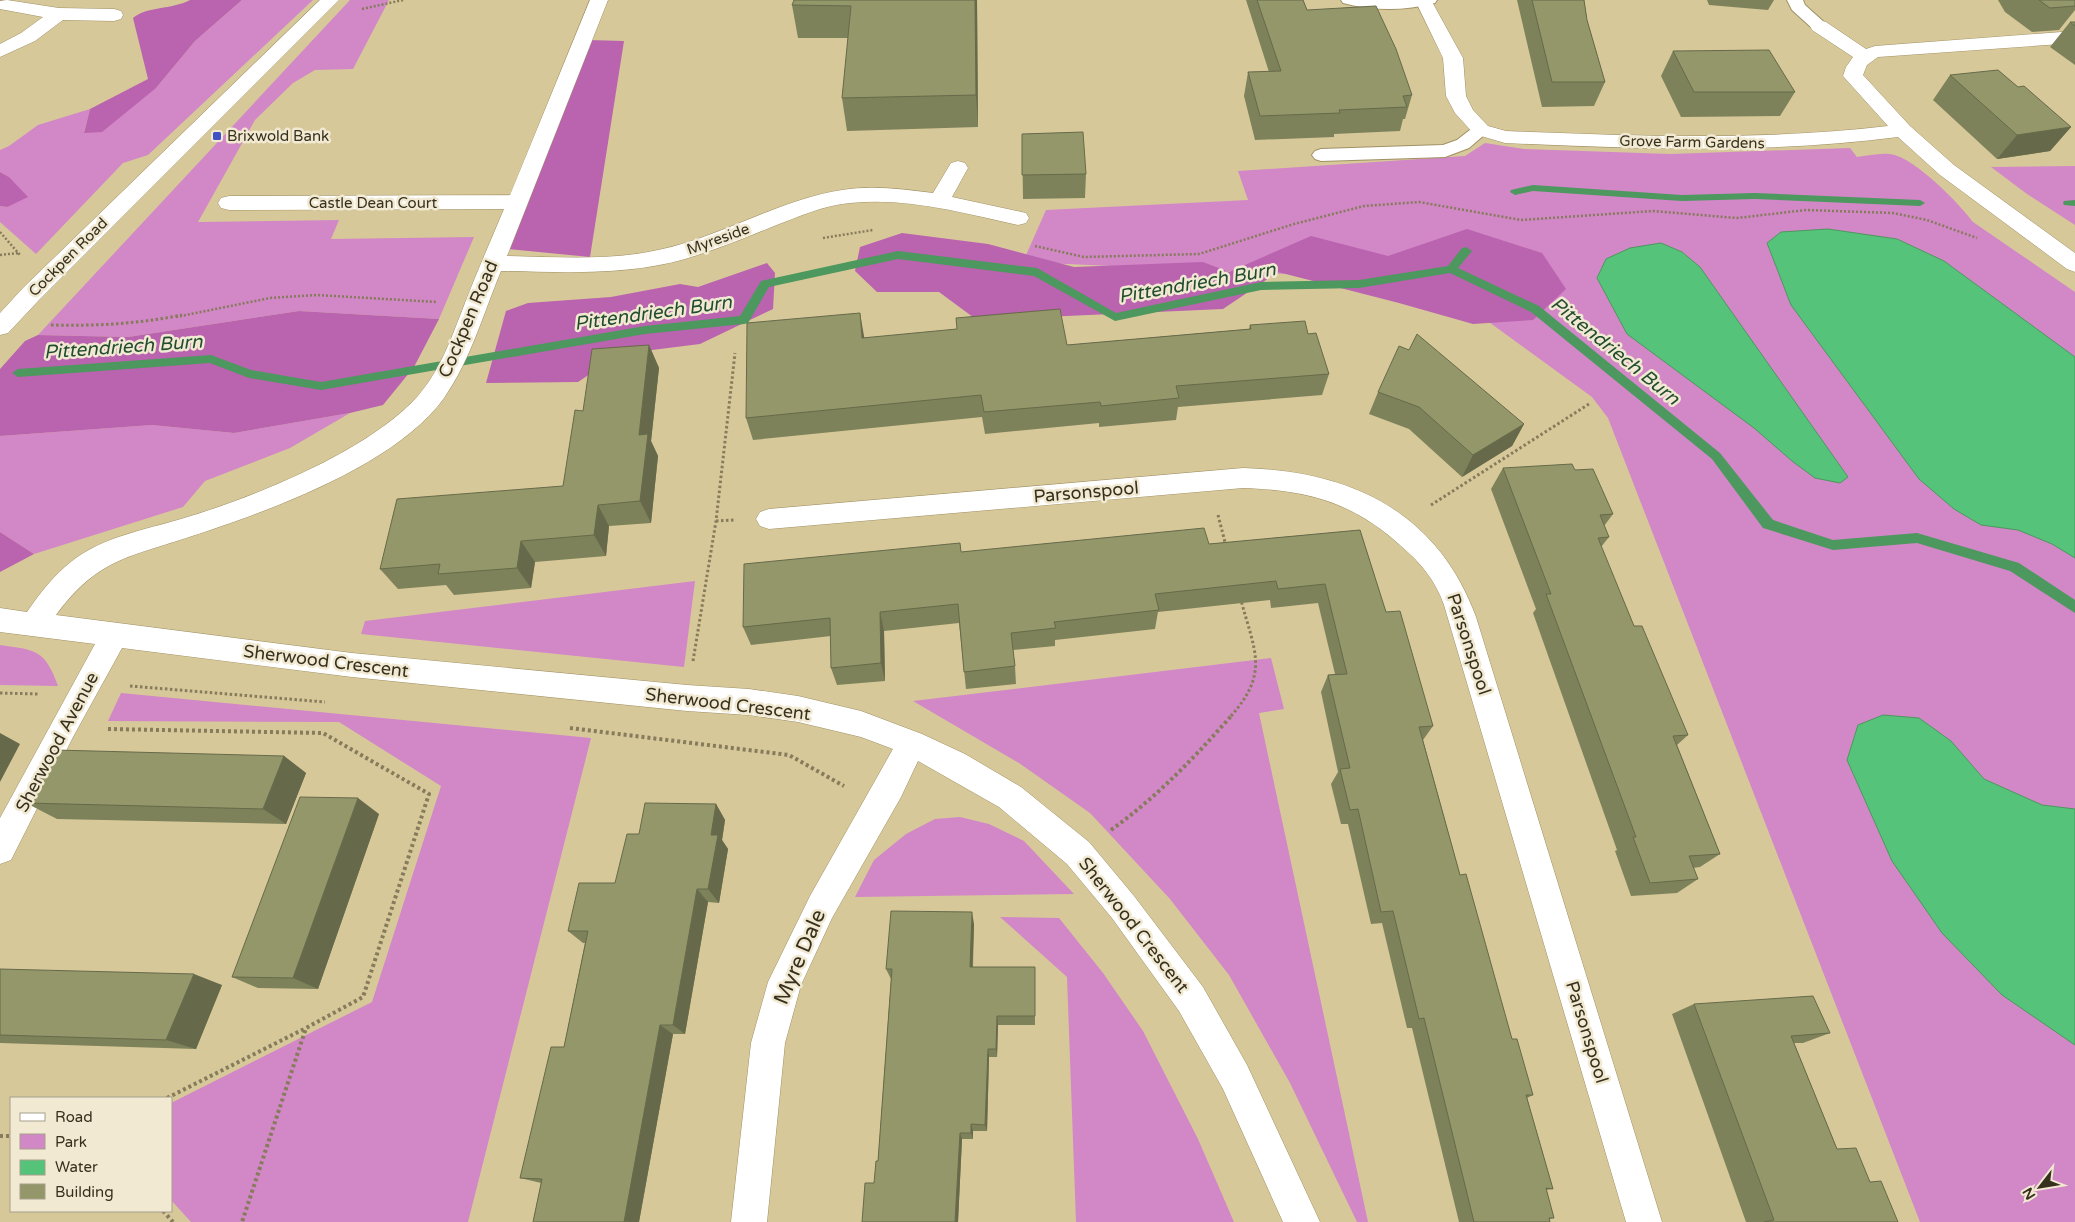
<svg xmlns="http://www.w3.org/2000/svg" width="2075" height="1222" font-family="'Varela Round',sans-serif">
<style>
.green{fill:#d287c7}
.forest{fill:#ba63af}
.water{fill:#55c47a;stroke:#4c985e}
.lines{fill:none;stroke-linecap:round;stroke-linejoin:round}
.stream{fill:#4c985e;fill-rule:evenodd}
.lane-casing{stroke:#a09165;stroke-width:2}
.street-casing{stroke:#a09165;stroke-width:1}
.secondary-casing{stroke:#a09165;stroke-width:1}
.path-far2{stroke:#867b5b;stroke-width:2.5;stroke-dasharray:2 2;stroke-linecap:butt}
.path-far1{stroke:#867b5b;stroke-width:3;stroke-dasharray:2.5 2.5;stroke-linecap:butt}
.path{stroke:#867b5b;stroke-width:4;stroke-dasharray:3 3;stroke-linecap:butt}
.lane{fill:#fff;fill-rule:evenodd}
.street{fill:#fff;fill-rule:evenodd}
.secondary{fill:#fff;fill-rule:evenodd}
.wall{fill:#7e825a}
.shaded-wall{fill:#676a4a}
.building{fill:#939769;stroke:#676a4a}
.poi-dot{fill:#4151c5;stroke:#f1e9d2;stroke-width:2}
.labels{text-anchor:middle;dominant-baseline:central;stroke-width:5;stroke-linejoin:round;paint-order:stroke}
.far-poi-label{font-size:15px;fill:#36301d;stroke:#f1e9d2;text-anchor:start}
.far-street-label{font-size:15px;fill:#36301d;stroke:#f1e9d2}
.street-label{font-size:18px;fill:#36301d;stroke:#f1e9d2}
.water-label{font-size:19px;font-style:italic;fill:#214d2f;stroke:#f1e9d2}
.near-street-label{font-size:21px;fill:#36301d;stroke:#f1e9d2}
</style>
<rect width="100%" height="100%" fill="#d7c89a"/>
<path class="green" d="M 242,0 L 313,0 L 148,155 L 123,163 L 36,254 L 0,222 L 0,206 L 7,207 L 9,177 L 0,172 L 0,150 L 9,146 L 38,125 L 90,109 L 84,132 L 156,88 L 195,41 Z
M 350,0 L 389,0 L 353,69 L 315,70 L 293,83 L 255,120 L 198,222 L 339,220 L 331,239 L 474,237 L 439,319 L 299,311 L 128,337 L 38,335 Z
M 1485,143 L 1524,149 L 1670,154 L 1850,148 L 1857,157 C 1867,156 1879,153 1889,154 C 1912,155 1959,203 1973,222 L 2075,292 L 2075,1222 L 1920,1222 L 1608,418 L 1592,397 L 1471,309 L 1288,274 L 1023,262 L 1046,210 L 1248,200 L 1238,171 L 1465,156 Z
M 2075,166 L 2075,225 L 2027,194 L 1991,167 Z
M 350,413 L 290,448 L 205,481 L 183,507 L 34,554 L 0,532 L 0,436 L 152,425 L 234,433 Z
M 695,581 L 684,667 L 361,634 L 365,621 Z
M 0,645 C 35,650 45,649 58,686 L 0,685 Z
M 1271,658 L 1284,709 L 1259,713 L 1368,1222 L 1357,1222 L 1290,1083 L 1229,975 L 1170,899 L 1090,813 L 1019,763 L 913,701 Z
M 121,693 L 591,738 L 468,1222 L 191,1222 L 171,1200 L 171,1103 L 372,1002 L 441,786 L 339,722 L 108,721 Z
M 960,817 L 989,824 L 1024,841 L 1074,894 L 855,897 L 874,860 L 906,834 L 935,819 Z
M 1000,917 L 1059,918 L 1103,973 L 1143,1031 L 1198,1139 L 1234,1222 L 1076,1222 L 1067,977 Z"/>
<path class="forest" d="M 190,0 L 242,0 L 195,41 L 156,88 L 102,132 L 84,133 L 90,109 L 148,79 L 133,18 C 147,6 171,10 190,0 Z
M 588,40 L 624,41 L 590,257 L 508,249 Z
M 0,172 L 9,177 L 28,197 L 7,207 L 0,206 Z
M 1467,229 L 1542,253 L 1566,289 L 1533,320 L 1473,324 L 1399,303 L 1278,272 L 1223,309 L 977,320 L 939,292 L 877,292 L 855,271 L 860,247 L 902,233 L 988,244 L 1074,267 L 1203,262 L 1229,272 L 1311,236 L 1388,256 Z
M 767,263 L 775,273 L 773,309 L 700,344 L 620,354 L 578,382 L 486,383 L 506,311 L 528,303 L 611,297 L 680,284 L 698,287 Z
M 299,311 L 439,319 L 414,367 L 383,405 L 350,413 L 234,433 L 152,425 L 0,436 L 0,369 L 25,341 L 38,335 L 128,337 Z
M 0,532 L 34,554 L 0,572 Z"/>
<path class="water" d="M 1828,229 L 1897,239 L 1944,261 L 2075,357 L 2075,558 L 2052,544 L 2018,530 L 1981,525 L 1954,509 L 1919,479 L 1791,305 L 1767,243 L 1781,232 Z
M 1661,243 L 1682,252 L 1700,267 L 1848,477 L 1840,483 L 1815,478 L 1792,461 L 1754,428 L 1627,334 L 1597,278 L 1606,259 L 1630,248 Z
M 1883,715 L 1919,718 L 1951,741 L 1984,779 L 2042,805 L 2075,809 L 2075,1045 L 2002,995 L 1942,933 L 1892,861 L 1847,760 L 1858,725 Z"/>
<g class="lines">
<path class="stream" d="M 1533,185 L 1682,195 L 1755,193 L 1920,200 L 1925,203 L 1920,206 L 1755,199 L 1682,201 L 1533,191 L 1515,195 L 1510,192 L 1511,190 Z
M 2075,200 L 2075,206 L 2064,205 L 2063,203 L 2064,201 Z
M 1466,247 L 1472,251 L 1458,268 L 1539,306 L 1720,453 L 1773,520 L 1833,540 L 1917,533 L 2019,563 L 2075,600 L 2075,613 L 2010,571 L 1917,543 L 1833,550 L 1763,528 L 1712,459 L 1531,312 L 1450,273 L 1359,288 L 1261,290 L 1115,321 L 1034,276 L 898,259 L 769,287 L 748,323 L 744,324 L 645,334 L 321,390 L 249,378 L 210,363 L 18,377 L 12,373 L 18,369 L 211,355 L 251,370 L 321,382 L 645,326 L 740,316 L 761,281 L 898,251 L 1037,268 L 1116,313 L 1261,282 L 1359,280 L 1448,266 L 1462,248 Z"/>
<defs>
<path id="lane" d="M 1341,0 L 1437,0 L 1435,3 C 1404,11 1374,11 1343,3 Z
M 1787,0 L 1803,0 L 1805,5 L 1825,23 L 1827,26 L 1825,29 L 1813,29 L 1792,10 Z
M 1481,125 L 1487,126 L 1490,130 L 1469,148 L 1445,157 L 1321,161 L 1315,159 L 1312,155 L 1315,151 L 1321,149 L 1443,145 L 1457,140 L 1475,126 Z"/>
<path id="street" d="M 7,0 L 59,8 L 114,9 L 121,11 L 123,15 L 121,19 L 114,21 L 63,20 L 35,41 L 0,57 L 0,44 L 21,33 L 43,17 L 0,9 L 0,1 Z
M 590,0 L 608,0 L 507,256 C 557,257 609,261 658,250 C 721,237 778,200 842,190 C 872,185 903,189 933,193 L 951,163 L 958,161 L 965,163 L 968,168 L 952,197 L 1026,213 L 1029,218 L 1026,223 L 1018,225 C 963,213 907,197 850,203 C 824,205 798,217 774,226 C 745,238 715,250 685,259 C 625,276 563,272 501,271 C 483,314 471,359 444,398 C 396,465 269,511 192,536 C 130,557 98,558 56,615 L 352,653 L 687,685 L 749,689 L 798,696 L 861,711 L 922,734 L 965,754 L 1021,787 L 1089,842 L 1134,896 L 1203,987 L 1247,1065 L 1320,1222 L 1283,1222 L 1223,1089 L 1179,1011 L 1112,918 L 1067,864 L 999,807 L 918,761 L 901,797 L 832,918 L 801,985 L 785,1043 L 767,1222 L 731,1222 L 751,1043 L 768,982 L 810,896 L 893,749 L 861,737 L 798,722 L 749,715 L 687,711 L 352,677 L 122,648 L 73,737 L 11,860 L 0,864 L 0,818 L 95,644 L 0,632 L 0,608 L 27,612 C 40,593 54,575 72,561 C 103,537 144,530 181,519 C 252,498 367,452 417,397 C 441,370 452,336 465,303 C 477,272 491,240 504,209 L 229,210 L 221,208 L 218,203 L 221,198 L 229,196 L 510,195 Z
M 1415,0 L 1431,0 L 1463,58 L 1466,96 L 1473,110 L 1488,126 L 1506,131 C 1633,136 1761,141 1888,126 L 1843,76 L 1846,67 L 1853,57 L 1812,30 L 1810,26 L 1812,22 L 1819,20 L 1826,22 L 1866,49 L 1875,46 L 2075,31 L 2075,43 L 1878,57 L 1867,65 L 1863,75 L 1910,126 L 1954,165 L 2075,253 L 2075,272 L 2067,269 L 1940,175 L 1898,137 C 1767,154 1637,149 1505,143 L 1474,134 L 1455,113 L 1446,96 L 1443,58 Z
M 1243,468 C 1350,471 1437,511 1476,617 L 1662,1222 L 1626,1222 L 1444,605 C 1436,581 1420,562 1401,546 C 1353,502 1307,490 1243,488 L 769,529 L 760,526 L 756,519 L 760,512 L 769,509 Z"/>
<path id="secondary" d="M 320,0 L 339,0 L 39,300 L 8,333 L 0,335 L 0,313 L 23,288 Z"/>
</defs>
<use href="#lane" class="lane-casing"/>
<use href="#street" class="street-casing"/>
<use href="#secondary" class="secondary-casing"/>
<path class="path-far2" d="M 362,9 L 403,0
M 0,232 L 20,255
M 823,238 L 873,230
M 1035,246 L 1084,257 L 1199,254 L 1294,224 L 1364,206 L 1419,202 L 1521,220 L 1653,211 L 1737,218 L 1806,210 L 1893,213 L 1927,220 L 1977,238
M 0,255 L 18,253
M 176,317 L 270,298 L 317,295 L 437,302"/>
<path class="path-far1" d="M 51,325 C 97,326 137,324 182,315
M 1431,505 L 1589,404
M 1218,515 L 1226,546
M 716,521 L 735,520
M 693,661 L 716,521 L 735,353
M 130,686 L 325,702
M 0,693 L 39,694
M 1231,716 C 1270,672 1254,650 1241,600"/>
<path class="path" d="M 570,728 L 789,755 L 844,786
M 108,729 L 323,733 L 429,794 L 363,997 L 306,1028 L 242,1222
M 1111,830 C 1157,797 1195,757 1232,715
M 167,1098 L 306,1028
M 0,1136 L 11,1136
M 163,1211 L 173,1222"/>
<use href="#lane" class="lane"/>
<use href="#street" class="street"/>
<use href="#secondary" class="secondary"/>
</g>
<path class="wall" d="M 977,0 L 978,127 L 847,131 L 842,98 L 848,38 L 798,38 L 792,5 Z
M 1246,0 L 1303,0 L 1307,10 L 1412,95 L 1405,119 L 1403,119 L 1400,131 L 1334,134 L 1334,137 L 1255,140 L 1244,96 L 1248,72 L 1269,72 Z
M 1517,0 L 1584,0 L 1587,20 L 1605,82 L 1594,106 L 1542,107 Z
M 1707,0 L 1774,0 L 1768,10 L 1709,5 Z
M 1998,0 L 2075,0 L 2075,10 L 2059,30 L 2032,32 L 2005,12 Z
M 2070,22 L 2075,22 L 2075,65 L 2050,47 Z
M 1673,51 L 1795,92 L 1780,116 L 1681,117 L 1661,76 Z
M 1950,75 L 2018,87 L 2071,127 L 2050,151 L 1997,159 L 1933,100 Z
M 1022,134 L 1086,174 L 1085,198 L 1023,199 Z
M 1250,325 L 1308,334 L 1329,374 L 1322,395 L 1178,407 L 1176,420 L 1099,427 L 1099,423 L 985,434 L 982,417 L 753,440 L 746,418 L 864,338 L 1067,345 L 1249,329 Z
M 649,345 L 659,368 L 651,441 L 658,456 L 651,523 L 609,526 L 606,556 L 535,562 L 531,588 L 454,595 L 446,585 L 398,589 L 380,569 L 563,486 L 583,411 Z
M 1378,392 L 1524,424 L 1512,446 L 1462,477 L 1409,429 L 1369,414 Z
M 1503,468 L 1575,470 L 1613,514 L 1604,526 L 1609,537 L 1601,547 L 1634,626 L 1688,735 L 1677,745 L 1720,854 L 1700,867 L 1693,868 L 1698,879 L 1677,893 L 1631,896 L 1615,851 L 1617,850 L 1533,613 L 1536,609 L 1491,489 Z
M 1360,530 L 1386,612 L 1433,726 L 1423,740 L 1460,875 L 1512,1039 L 1533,1095 L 1527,1098 L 1553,1189 L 1546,1190 L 1554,1218 L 1550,1219 L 1550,1222 L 1459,1222 L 1412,1028 L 1407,1028 L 1382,923 L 1371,924 L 1348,824 L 1341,824 L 1331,784 L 1338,772 L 1321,692 L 1328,675 L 1335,674 L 1318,603 L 1271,608 L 1270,600 L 1158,612 L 1155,629 L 1055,640 L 1055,646 L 1013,650 L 1015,666 L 1016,684 L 966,689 L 959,623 L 884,631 L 885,681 L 837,685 L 831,668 L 831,636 L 751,645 L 743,627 L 961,552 L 1209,544 Z
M 284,756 L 306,773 L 286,824 L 57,819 L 26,803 Z
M 716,804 L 725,820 L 722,840 L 728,849 L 719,903 L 708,902 L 685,1034 L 673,1034 L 639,1222 L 533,1222 L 541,1183 L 520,1178 L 564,1047 L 585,943 L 583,943 L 568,931 L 615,883 L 639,834 Z
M 379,814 L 318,989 L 258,988 L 232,977 Z
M 974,924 L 973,967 L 1035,967 L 1035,1025 L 998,1025 L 997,1057 L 989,1057 L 987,1131 L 973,1131 L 973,1139 L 962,1139 L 958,1222 L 862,1222 L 874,1183 L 878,1161 L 891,979 L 886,969 Z
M 0,969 L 222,985 L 196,1049 L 0,1043 Z
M 1694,1004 L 1830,1033 L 1803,1043 L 1794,1043 L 1837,1149 L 1870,1182 L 1898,1222 L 1746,1222 L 1672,1014 Z"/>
<path class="shaded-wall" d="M 975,0 L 977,0 L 978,127 L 976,95 Z
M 2071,127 L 2050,151 L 1997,159 L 2017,135 Z
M 860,313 L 864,336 L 866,360 L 862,338 Z
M 649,345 L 659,368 L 651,441 L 658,456 L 651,523 L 640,501 L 639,435 Z
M 1524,424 L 1512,446 L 1462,477 L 1473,455 Z
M 598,505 L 609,526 L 606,556 L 594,535 Z
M 521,541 L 535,562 L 531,588 L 517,568 Z
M 880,612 L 884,631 L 885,681 L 881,663 Z
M 0,733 L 20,744 L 0,782 Z
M 284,756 L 306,773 L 286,824 L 263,809 Z
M 358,798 L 379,814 L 318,989 L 293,978 Z
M 716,804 L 725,820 L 722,840 L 728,849 L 719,903 L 708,889 L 711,835 Z
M 697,889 L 708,902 L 685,1034 L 673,1025 Z
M 972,912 L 974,924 L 972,977 L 970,967 Z
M 194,974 L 222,985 L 196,1049 L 166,1040 Z
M 997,1016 L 998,1025 L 997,1057 L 996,1049 Z
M 660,1025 L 673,1034 L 639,1222 L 624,1222 Z
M 988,1049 L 989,1057 L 987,1131 L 985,1125 Z
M 971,1124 L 973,1131 L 973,1139 L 971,1133 Z
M 960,1133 L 962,1139 L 958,1222 L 955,1222 Z"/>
<path class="building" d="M 794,0 L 975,0 L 976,95 L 842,98 L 851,6 L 792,5 Z
M 1257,0 L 1303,0 L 1307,10 L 1376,6 L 1396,49 L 1412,95 L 1403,96 L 1407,107 L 1339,110 L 1340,113 L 1260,116 L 1248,72 L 1281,71 Z
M 1532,0 L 1584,0 L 1587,20 L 1605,82 L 1552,82 Z
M 2039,0 L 2075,0 L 2075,6 L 2050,8 Z
M 2070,22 L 2075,22 L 2075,26 Z
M 1769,50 L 1795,92 L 1694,92 L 1673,51 Z
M 1998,70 L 2018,87 L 2024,86 L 2071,127 L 2017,135 L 1950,75 Z
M 1083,132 L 1086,174 L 1022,175 L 1022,134 Z
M 1060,309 L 1067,345 L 1251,329 L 1250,325 L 1305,321 L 1308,334 L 1316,333 L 1329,374 L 1176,386 L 1179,398 L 1101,406 L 1100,402 L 984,412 L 981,395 L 746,418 L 747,323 L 860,313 L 862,338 L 957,329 L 956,318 Z
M 1417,334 L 1524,424 L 1473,455 L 1419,407 L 1378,392 L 1399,346 L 1409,350 Z
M 649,345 L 639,435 L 648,434 L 640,501 L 598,505 L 594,535 L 521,541 L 517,568 L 438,574 L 440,564 L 380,569 L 397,499 L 563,486 L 575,410 L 583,411 L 592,349 Z
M 1572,464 L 1575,470 L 1593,469 L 1613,514 L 1600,515 L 1609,537 L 1598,538 L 1634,626 L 1642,626 L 1688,735 L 1673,736 L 1720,854 L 1689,856 L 1698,879 L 1650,883 L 1633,837 L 1636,837 L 1546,594 L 1551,594 L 1503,468 Z
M 1204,528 L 1209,544 L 1360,530 L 1386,612 L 1400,611 L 1433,726 L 1419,727 L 1460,875 L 1466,874 L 1512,1039 L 1517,1039 L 1533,1095 L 1526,1095 L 1553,1189 L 1546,1188 L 1554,1218 L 1549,1218 L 1550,1222 L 1474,1222 L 1424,1018 L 1419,1019 L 1393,911 L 1381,912 L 1358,809 L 1350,810 L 1340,769 L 1350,768 L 1328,675 L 1347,674 L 1325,584 L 1278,589 L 1276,581 L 1155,594 L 1159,610 L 1054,622 L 1056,628 L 1011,633 L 1015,666 L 964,672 L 958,604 L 880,612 L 881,663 L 831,668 L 830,618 L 743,627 L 744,564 L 960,543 L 961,552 Z
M 55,750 L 284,756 L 263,809 L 26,803 Z
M 300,797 L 358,798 L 293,978 L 232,977 Z
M 645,803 L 716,804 L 711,835 L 718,835 L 708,889 L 697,889 L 673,1025 L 660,1025 L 624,1222 L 533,1222 L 542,1179 L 520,1178 L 551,1047 L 564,1047 L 588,931 L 568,931 L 579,883 L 615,883 L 627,834 L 639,834 Z
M 891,911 L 972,912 L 970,967 L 1035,967 L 1035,1016 L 997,1016 L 996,1049 L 988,1049 L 985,1125 L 971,1124 L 971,1133 L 960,1133 L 955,1222 L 862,1222 L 865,1183 L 874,1183 L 876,1161 L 878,1161 L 892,969 L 886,969 Z
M 0,969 L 194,974 L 166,1040 L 0,1035 Z
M 1813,996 L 1830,1033 L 1791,1036 L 1837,1149 L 1856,1148 L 1870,1182 L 1881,1181 L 1898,1222 L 1764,1222 L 1774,1220 L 1694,1004 Z"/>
<rect class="poi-dot" x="212" y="131" width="10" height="10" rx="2.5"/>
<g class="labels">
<g class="far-poi-label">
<text x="227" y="136">Brixwold Bank</text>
</g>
<g class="far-street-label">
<text transform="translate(1692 142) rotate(1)">Grove Farm Gardens</text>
<text x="373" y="203">Castle Dean Court</text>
<text transform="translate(718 239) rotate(-20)">Myreside</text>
<text transform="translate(68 257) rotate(-45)">Cockpen Road</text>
</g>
<g class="street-label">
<text transform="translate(468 319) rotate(-67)">Cockpen Road</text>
<text transform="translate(1086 492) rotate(-5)">Parsonspool</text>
<text transform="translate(1469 644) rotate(72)">Parsonspool</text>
<text transform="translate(326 661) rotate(7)">Sherwood Crescent</text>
<text transform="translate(728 704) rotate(7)">Sherwood Crescent</text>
<text transform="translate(57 742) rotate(-62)">Sherwood Avenue</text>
<text transform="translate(1134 925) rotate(52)">Sherwood Crescent</text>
<text transform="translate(1587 1032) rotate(73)">Parsonspool</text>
</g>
<g class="water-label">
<text transform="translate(1197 283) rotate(-10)">Pittendriech Burn</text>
<text transform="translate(653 313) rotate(-8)">Pittendriech Burn</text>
<text transform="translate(123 347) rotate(-4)">Pittendriech Burn</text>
<text transform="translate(1615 351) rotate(39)">Pittendriech Burn</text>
</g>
<g class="near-street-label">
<text transform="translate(800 957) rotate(-67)">Myre Dale</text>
</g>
</g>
<rect x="10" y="1097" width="162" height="115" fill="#f1e9d2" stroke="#a69f8a"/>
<rect x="20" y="1113" width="25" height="8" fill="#ffffff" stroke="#a69f8a"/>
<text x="55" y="1122" font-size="15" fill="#36301d">Road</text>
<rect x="20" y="1134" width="25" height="15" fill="#d287c7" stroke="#a69f8a"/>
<text x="55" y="1147" font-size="15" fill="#36301d">Park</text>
<rect x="20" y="1160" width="25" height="15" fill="#55c47a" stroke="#a69f8a"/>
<text x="55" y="1172" font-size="15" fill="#36301d">Water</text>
<rect x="20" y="1184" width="25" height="15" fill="#939769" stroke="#a69f8a"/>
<text x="55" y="1197" font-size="15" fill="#36301d">Building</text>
<g transform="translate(2040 1187) rotate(239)" stroke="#f1e9d2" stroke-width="4" paint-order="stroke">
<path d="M0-4L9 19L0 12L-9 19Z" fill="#36301d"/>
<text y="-8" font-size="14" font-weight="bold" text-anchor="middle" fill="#36301d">N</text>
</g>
</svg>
